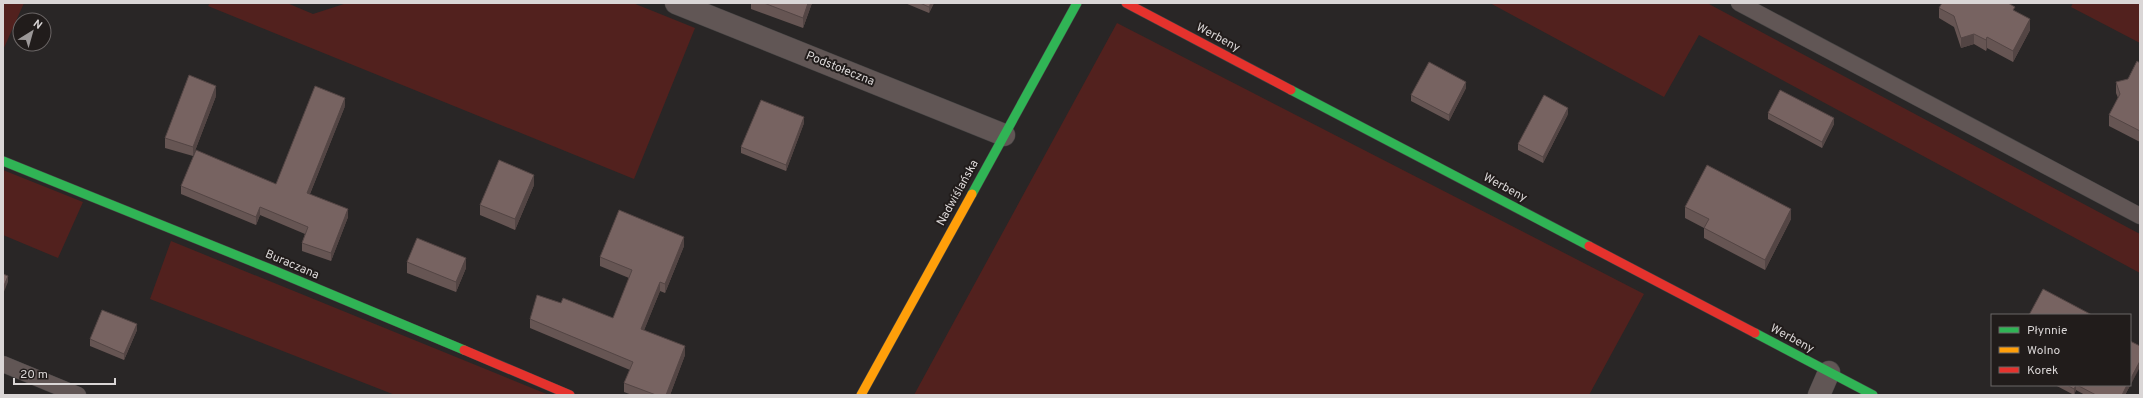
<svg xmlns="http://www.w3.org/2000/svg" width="2143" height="398" font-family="Overpass,sans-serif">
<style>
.green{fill:#52211e}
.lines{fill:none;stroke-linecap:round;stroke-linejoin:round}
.lane-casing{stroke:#444343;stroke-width:17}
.street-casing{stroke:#444343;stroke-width:23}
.fast-casing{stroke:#444343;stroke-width:10}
.slow-casing{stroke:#444343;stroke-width:10}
.jam-casing{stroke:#444343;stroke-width:10}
.lane{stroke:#615655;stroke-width:16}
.street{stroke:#615655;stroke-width:22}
.fast{stroke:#30b455;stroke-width:9}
.slow{stroke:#ff9f0a;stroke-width:9}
.jam{stroke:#e5322d;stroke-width:9}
.wall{fill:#665553}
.shaded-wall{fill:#534544}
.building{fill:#776361;stroke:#534544}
.labels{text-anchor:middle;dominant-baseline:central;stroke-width:4;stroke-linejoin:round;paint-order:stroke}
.street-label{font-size:12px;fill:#dad6d6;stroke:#211c1b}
</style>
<rect width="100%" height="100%" fill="#292626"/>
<path class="green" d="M 3,3 L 24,3 L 3,50 Z
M 210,3 L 287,3 L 313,14 L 347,3 L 633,3 L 695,28 L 634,179 L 208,6 Z
M 1490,3 L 1707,3 L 2140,234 L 2140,273 L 1699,35 L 1664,97 Z
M 2073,3 L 2140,3 L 2140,43 L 2071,7 Z
M 1117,23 L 1644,294 L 1589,395 L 914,395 Z
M 3,170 L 83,202 L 58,258 L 3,235 Z
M 171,241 L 549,395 L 395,395 L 150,299 Z"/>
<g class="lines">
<defs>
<path id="lane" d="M 1739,3 L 2140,216
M 3,364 L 78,395"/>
<path id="street" d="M 676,3 L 1004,135
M 1819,395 L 1829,372"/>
<path id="fast" d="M 1291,90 L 1589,246
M 3,161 L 273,270 L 464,350
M 972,194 L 1077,3
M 1755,333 L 1873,395"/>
<path id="slow" d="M 861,395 L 972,194"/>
<path id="jam" d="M 1126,3 L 1291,90
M 1589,246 L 1755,333
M 464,350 L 570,395"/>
</defs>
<use href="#lane" class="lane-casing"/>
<use href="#street" class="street-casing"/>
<use href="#fast" class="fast-casing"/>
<use href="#slow" class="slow-casing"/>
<use href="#jam" class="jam-casing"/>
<use href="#lane" class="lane"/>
<use href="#street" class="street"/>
<use href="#fast" class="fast"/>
<use href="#slow" class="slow"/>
<use href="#jam" class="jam"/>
</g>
<path class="wall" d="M 751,3 L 812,3 L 803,28 L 751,9 Z
M 905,3 L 934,3 L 929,13 Z
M 1939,8 L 2015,11 L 2030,30 L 2013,62 L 1987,48 L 1986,51 L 1974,44 L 1961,48 L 1954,27 L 1939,18 Z
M 2140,63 L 2140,142 L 2109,126 L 2109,115 L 2118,98 L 2116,93 L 2116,82 L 2128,79 Z
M 1466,88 L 1449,121 L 1411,101 L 1411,95 Z
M 216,96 L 193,156 L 165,148 L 165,138 Z
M 345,106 L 310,194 L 348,217 L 331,261 L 302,251 L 302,243 L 305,234 L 260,215 L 256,225 L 181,194 L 181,186 L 276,184 Z
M 1768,113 L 1834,124 L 1822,148 L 1768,119 Z
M 1568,114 L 1543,163 L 1518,150 L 1518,144 Z
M 804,123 L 786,171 L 741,153 L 741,147 Z
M 534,185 L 515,230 L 480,215 L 480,205 Z
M 1685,207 L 1791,219 L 1765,270 L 1704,238 L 1704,228 L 1685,218 Z
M 684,246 L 665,293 L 660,291 L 644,330 L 685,355 L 670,395 L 632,395 L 624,392 L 624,383 L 630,370 L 530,328 L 530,319 L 561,303 L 613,318 L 629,278 L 600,266 L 600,257 Z
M 407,262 L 466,268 L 456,292 L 407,273 Z
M 137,330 L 124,360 L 90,346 L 90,339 Z
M 2140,367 L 2125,395 L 2085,395 L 2076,390 L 2074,395 L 2055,385 L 2130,385 Z"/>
<path class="shaded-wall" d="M 808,3 L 812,3 L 803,28 L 803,18 Z
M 931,3 L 934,3 L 929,13 L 929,7 Z
M 2030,19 L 2030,30 L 2013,62 L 2013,51 Z
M 1974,34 L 1974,44 L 1961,48 L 1961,38 Z
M 1987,37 L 1987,48 L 1986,51 L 1986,40 Z
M 1466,82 L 1466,88 L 1449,121 L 1449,115 Z
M 216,86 L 216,96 L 193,156 L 193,147 Z
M 345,98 L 345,106 L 307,201 L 307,193 Z
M 1568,108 L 1568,114 L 1543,163 L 1543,157 Z
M 804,117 L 804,123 L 786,171 L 786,165 Z
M 1834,118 L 1834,124 L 1822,148 L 1822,142 Z
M 534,175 L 534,185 L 515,230 L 515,219 Z
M 260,207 L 260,215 L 256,225 L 256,217 Z
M 348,209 L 348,217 L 331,261 L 331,253 Z
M 1791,209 L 1791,219 L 1765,270 L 1765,260 Z
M 684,237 L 684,246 L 665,293 L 665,284 Z
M 466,258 L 466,268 L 456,292 L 456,282 Z
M 8,276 L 8,282 L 3,294 L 3,288 Z
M 660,282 L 660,291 L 641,338 L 641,329 Z
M 137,324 L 137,330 L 124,360 L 124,354 Z
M 685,346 L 685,355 L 670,395 L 666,395 Z
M 2140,361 L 2140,367 L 2125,395 L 2122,395 L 2127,385 L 2130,385 L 2130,380 Z
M 2076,385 L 2076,390 L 2074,395 L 2074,389 Z"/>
<path class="building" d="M 764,3 L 808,3 L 803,18 Z
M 920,3 L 931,3 L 929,7 Z
M 1942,3 L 2008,3 L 2015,7 L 2013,10 L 2030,19 L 2013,51 L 1987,37 L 1986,40 L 1974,34 L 1961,38 L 1954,16 L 1939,8 Z
M 2137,61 L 2140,63 L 2140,131 L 2109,115 L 2120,94 L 2116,82 L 2128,79 Z
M 1429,62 L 1466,82 L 1449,115 L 1411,95 Z
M 189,75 L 216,86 L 193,147 L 165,138 Z
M 315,86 L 345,98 L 307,193 L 348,209 L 331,253 L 302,243 L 308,227 L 260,207 L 256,217 L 181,186 L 196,150 L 276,184 Z
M 1780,90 L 1834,118 L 1822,142 L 1768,113 Z
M 1544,95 L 1568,108 L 1543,157 L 1518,144 Z
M 761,100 L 804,117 L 786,165 L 741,147 Z
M 499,160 L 534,175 L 515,219 L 480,205 Z
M 1707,165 L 1791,209 L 1765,260 L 1704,228 L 1709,219 L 1685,207 Z
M 619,210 L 684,237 L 665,284 L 660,282 L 641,329 L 685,346 L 666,395 L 656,395 L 624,383 L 633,362 L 530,319 L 537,295 L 561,303 L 563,298 L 613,318 L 632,270 L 600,257 Z
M 417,238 L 466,258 L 456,282 L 407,262 Z
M 3,274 L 8,276 L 3,288 Z
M 2043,289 L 2092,315 L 2029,315 Z
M 102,310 L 137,324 L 124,354 L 90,339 Z
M 2130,341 L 2140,346 L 2140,361 L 2130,380 Z
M 2067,385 L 2076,385 L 2074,389 Z
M 2077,385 L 2127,385 L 2122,395 L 2096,395 Z"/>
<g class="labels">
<g class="street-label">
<text transform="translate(1218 38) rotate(28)">Werbeny</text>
<text transform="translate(840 69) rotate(22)">Podstołeczna</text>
<text transform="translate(1505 188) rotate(28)">Werbeny</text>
<text transform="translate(958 193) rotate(-61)">Nadwiślańska</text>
<text transform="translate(292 265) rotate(23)">Buraczana</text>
<text transform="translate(1792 339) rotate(28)">Werbeny</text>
</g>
</g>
<rect width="2143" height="398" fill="none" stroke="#dad6d6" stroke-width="8"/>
<rect x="1991" y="314" width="140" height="72" fill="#211c1b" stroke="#6b6666"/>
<rect x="1999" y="327" width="20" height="6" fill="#30b455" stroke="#6b6666"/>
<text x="2027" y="334" font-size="12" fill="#dad6d6">Płynnie</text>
<rect x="1999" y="347" width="20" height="6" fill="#ff9f0a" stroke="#6b6666"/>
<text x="2027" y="354" font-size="12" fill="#dad6d6">Wolno</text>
<rect x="1999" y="367" width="20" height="6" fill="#e5322d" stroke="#6b6666"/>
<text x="2027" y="374" font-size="12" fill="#dad6d6">Korek</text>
<g transform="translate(32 32) rotate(37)"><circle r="19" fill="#211c1b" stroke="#6b6666"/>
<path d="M0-3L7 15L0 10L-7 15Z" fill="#9c9898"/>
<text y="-6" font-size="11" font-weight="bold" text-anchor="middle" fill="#dad6d6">N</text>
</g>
<path d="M14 378v6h101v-6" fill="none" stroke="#dad6d6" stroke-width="2"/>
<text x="20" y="378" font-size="12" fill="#dad6d6" stroke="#211c1b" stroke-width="3" paint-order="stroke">20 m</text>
</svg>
